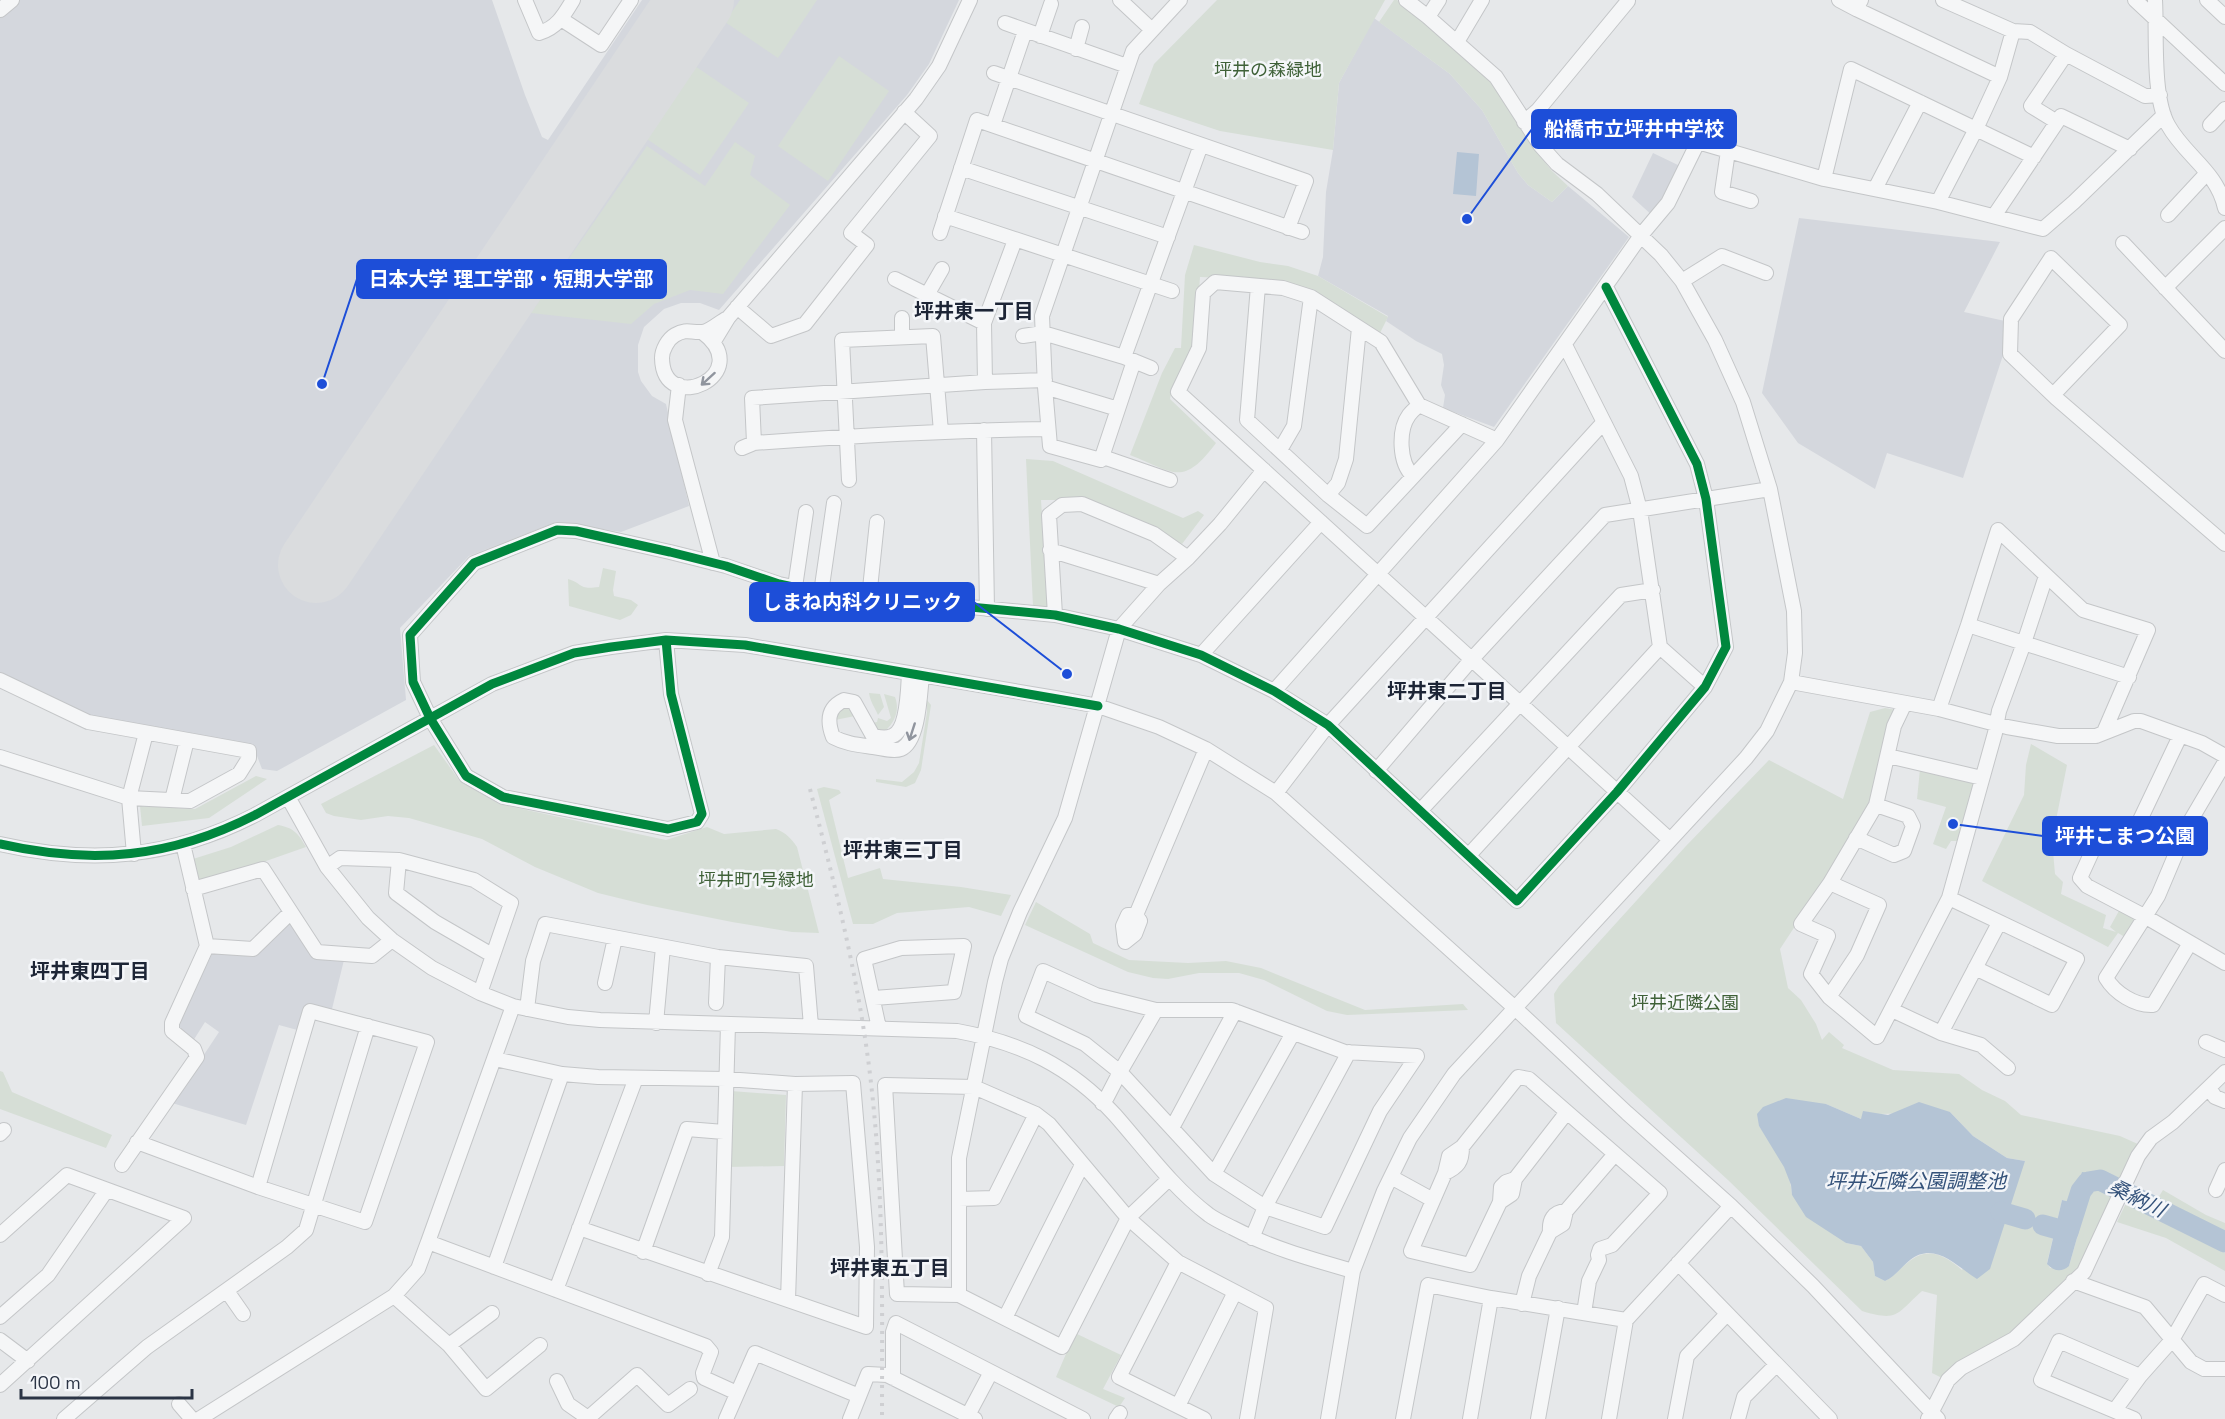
<svg xmlns="http://www.w3.org/2000/svg" width="2225" height="1419" font-family="'Space Grotesk','Noto Sans JP',sans-serif">
<style>
.built{fill:#d4d7dd}
.green{fill:#d6ded6;fill-rule:evenodd}
.water{fill:#b4c4d5}
.lines{fill:none;stroke-linecap:round;stroke-linejoin:round}
.river{stroke:#b4c4d5;stroke-width:21}
.runway{stroke:#dadcde;stroke-width:76}
.minor-casing{stroke:#c4c6c8;stroke-width:16}
.minor{stroke:#f5f6f7;stroke-width:14}
.rail{stroke:#cecfd2;stroke-width:4;stroke-dasharray:3 6;stroke-linecap:butt}
.cycleway-casing{stroke:#f4f6f9;stroke-width:13}
.cycleway{stroke:#00873e;stroke-width:9}
.oneway{stroke:#90959e}
.labels{text-anchor:middle;dominant-baseline:central;stroke-width:5;stroke-linejoin:round;paint-order:stroke}
.park-label{font-size:18px;fill:#3f6138;stroke:#f4f6f9}
.neighbourhood-label{font-size:20px;font-weight:bold;fill:#1d2536;stroke:#f4f6f9}
.water-label{font-size:20px;font-style:italic;fill:#34527a;stroke:#f4f6f9}
.leader{fill:none;stroke:#1d4ed8;stroke-width:2}
.callout-dot{fill:#1d4ed8;stroke:#f4f6f9;stroke-width:2}
.callout{fill:#1d4ed8;stroke:#1d4ed8;stroke-width:2}
.callout-label{font-size:20px;text-anchor:middle;font-weight:bold;fill:#fff}
</style>
<rect width="100%" height="100%" fill="#e6e8ea"/>
<path class="built" d="M 18,0 L 492,0 L 525,95 L 542,137 L 548,140 L 642,0 L 959,0 L 929,64 L 907,95 L 719,310 L 700,303 L 681,303 L 664,309 L 644,327 L 638,345 L 638,372 L 641,381 L 652,396 L 666,404 L 689,506 L 621,532 L 556,522 L 469,556 L 400,628 L 406,700 L 277,771 L 262,769 L 254,748 L 90,717 L 0,674 L 0,15 Z
M 1374,18 L 1450,74 L 1482,110 L 1518,173 L 1528,185 L 1552,202 L 1568,186 L 1629,237 L 1494,427 L 1443,408 L 1445,395 L 1441,385 L 1444,365 L 1442,354 L 1416,341 L 1386,321 L 1388,316 L 1318,276 L 1323,257 L 1326,192 L 1333,150 L 1339,83 Z
M 1653,153 L 1680,166 L 1654,217 L 1632,197 Z
M 1799,218 L 2000,242 L 1964,312 L 2005,321 L 2005,349 L 1963,478 L 1887,453 L 1875,489 L 1798,443 L 1762,393 Z
M 287,923 L 294,923 L 317,957 L 344,960 L 331,1013 L 309,1007 L 301,1031 L 279,1025 L 246,1125 L 172,1103 L 219,1032 L 205,1022 L 193,1041 L 179,1031 L 177,1025 L 213,952 L 254,957 Z"/>
<path class="green" d="M 740,0 L 817,0 L 778,58 L 725,22 Z
M 1217,0 L 1385,0 L 1339,83 L 1333,150 L 1220,131 L 1139,104 L 1154,64 Z
M 1394,0 L 1397,0 L 1489,79 L 1535,150 L 1552,171 L 1568,186 L 1552,202 L 1528,185 L 1518,173 L 1482,110 L 1450,74 L 1379,22 Z
M 839,56 L 889,91 L 828,181 L 778,146 Z
M 695,66 L 749,103 L 700,175 L 647,139 Z
M 735,142 L 755,156 L 750,175 L 790,205 L 723,294 L 690,290 L 654,304 L 631,324 L 531,313 L 647,146 L 705,186 Z
M 1194,245 L 1260,262 L 1288,266 L 1318,276 L 1388,317 L 1380,333 L 1312,291 L 1278,280 L 1200,277 L 1195,349 L 1172,389 L 1170,399 L 1216,443 C 1183,487 1175,473 1130,455 L 1162,373 L 1175,348 L 1181,348 L 1185,275 Z
M 1026,459 L 1053,461 L 1183,518 L 1198,511 L 1204,515 L 1182,544 L 1149,528 L 1084,500 L 1041,500 L 1048,607 L 1033,606 Z
M 603,568 L 616,571 L 613,590 L 614,596 L 631,600 L 638,605 L 631,615 L 620,620 L 569,606 L 568,579 C 584,584 578,590 599,587 Z
M 869,693 L 880,694 L 884,707 L 878,715 C 875,708 870,701 869,693 Z
M 884,694 L 895,697 C 900,710 895,722 885,731 L 878,730 L 872,723 L 877,722 L 878,718 L 887,721 L 891,718 Z
M 927,700 L 931,705 L 921,770 L 915,783 L 906,787 L 876,782 L 876,779 L 902,782 L 914,772 L 919,763 L 927,712 Z
M 844,707 L 851,708 L 855,716 L 835,720 L 835,713 Z
M 1885,708 L 1903,711 L 1874,806 L 1780,949 L 1788,988 L 1801,1000 L 1816,1024 L 1822,1040 L 1829,1032 L 1844,1045 L 1842,1048 L 1893,1070 L 1959,1074 L 1982,1090 L 2005,1101 L 2021,1115 L 2120,1136 L 2140,1145 L 2082,1270 L 2010,1333 L 1946,1380 L 1932,1373 L 1937,1295 L 1922,1291 C 1896,1314 1899,1322 1862,1311 L 1728,1180 L 1556,1023 L 1554,994 L 1559,986 L 1686,846 L 1769,760 L 1843,799 L 1870,712 ZM 1826,1104 L 1861,1119 L 1878,1114 L 1950,1112 L 1973,1136 L 2007,1158 L 2025,1161 L 1962,1270 C 1947,1257 1930,1246 1911,1260 C 1901,1267 1896,1275 1885,1281 L 1875,1276 L 1873,1262 L 1861,1246 L 1846,1243 L 1792,1195 C 1791,1170 1773,1147 1759,1126 ZM 2078,1188 L 2097,1188 L 2092,1191 L 2088,1199 L 2069,1266 L 2050,1268 L 2047,1263 L 2062,1200 L 2069,1202 L 2073,1192 Z
M 2031,744 L 2067,765 L 2052,840 L 2055,874 L 2063,882 L 2061,894 L 2106,915 L 2103,928 L 2116,932 L 2110,927 L 2120,909 L 2133,916 L 2134,922 L 2125,937 L 2118,933 L 2108,947 L 1982,881 L 2024,795 L 2026,765 Z
M 434,745 L 459,780 L 499,804 L 666,840 L 707,827 L 724,834 L 776,829 C 786,833 791,838 797,847 L 819,933 L 792,932 L 732,922 L 647,905 L 598,893 L 535,867 L 482,839 L 409,818 L 388,816 L 361,820 L 334,816 L 326,813 L 321,804 Z
M 1920,769 L 1977,783 L 1961,841 L 1951,841 L 1946,849 L 1933,844 L 1946,807 L 1917,799 Z
M 256,776 L 267,779 L 209,818 L 142,826 L 140,806 L 195,809 Z
M 824,787 L 839,790 L 841,793 L 829,800 L 848,878 L 880,868 L 883,879 L 961,887 L 1011,895 L 1001,916 L 969,907 L 897,913 L 873,924 L 853,924 L 817,789 Z
M 278,825 C 294,828 298,833 306,847 L 198,885 L 193,859 L 231,847 Z
M 1036,902 L 1090,934 L 1093,943 L 1129,960 L 1188,963 L 1226,961 L 1261,968 L 1365,1010 L 1463,1004 L 1468,1010 L 1347,1015 L 1327,1011 L 1264,980 L 1239,973 L 1199,973 L 1168,979 L 1153,978 L 1128,972 L 1025,925 Z
M 0,1071 L 3,1072 L 12,1092 L 112,1135 L 106,1148 L 0,1109 Z
M 731,1091 L 786,1095 L 784,1166 L 727,1167 Z
M 2163,1190 L 2206,1215 L 2225,1223 L 2225,1236 L 2156,1201 Z
M 2128,1199 L 2225,1253 L 2225,1271 L 2166,1238 L 2117,1222 Z
M 1075,1333 L 1121,1355 L 1103,1389 L 1125,1398 L 1119,1407 L 1056,1377 Z"/>
<path class="water" d="M 1457,152 L 1479,154 L 1476,196 L 1453,194 Z
M 1786,1098 L 1826,1104 L 1861,1119 L 1863,1111 L 1888,1115 L 1919,1102 L 1950,1112 L 1973,1136 L 2007,1158 L 2025,1161 L 1990,1269 L 1977,1279 C 1956,1266 1935,1241 1910,1260 C 1901,1267 1896,1276 1885,1281 L 1875,1276 L 1873,1262 L 1861,1246 L 1846,1243 L 1806,1217 L 1792,1195 L 1791,1185 L 1784,1167 L 1759,1126 L 1757,1114 L 1763,1107 Z
M 2082,1172 L 2108,1176 L 2104,1188 C 2095,1188 2092,1191 2088,1199 L 2069,1266 C 2061,1273 2054,1271 2047,1264 L 2062,1200 L 2070,1202 C 2074,1191 2079,1183 2082,1172 Z"/>
<g class="lines">
<path class="river" d="M 2001,1212 L 2025,1219
M 2043,1225 L 2068,1232 L 2081,1191 L 2088,1182 L 2100,1180 L 2225,1242"/>
<path class="runway" d="M 316,565 L 696,0"/>
<defs>
<path id="minor" d="M 525,0 L 539,33 C 557,28 564,15 573,0
M 1120,0 L 1152,30
M 1839,0 L 1856,9
M 1861,0 L 1856,9 L 2000,77 L 2013,31
M 1943,0 L 2013,31 L 2030,32 L 2066,54
M 2135,0 L 2225,84
M 2155,0 C 2157,34 2152,96 2168,125 C 2185,156 2217,171 2225,208
M 2207,0 L 2225,17
M 0,10 L 12,0
M 1428,17 L 1439,0
M 561,19 L 601,45 L 631,0
M 1005,23 L 1127,66
M 1040,36 L 1051,4
M 1457,42 L 1482,0
M 1076,49 L 1082,27
M 994,73 L 1306,181 L 1288,228
M 1524,122 L 1538,110 L 1628,1
M 2057,122 L 2031,106 L 2066,54 L 2145,96 L 2160,95
M 993,125 L 1025,31
M 2210,125 L 2225,109
M 1728,151 L 1722,192 L 1751,201
M 961,168 L 1168,237
M 1824,179 L 1851,69 L 2034,157
M 1875,189 L 1920,102
M 1938,202 L 1976,129 L 2000,77
M 2168,215 L 2207,173
M 945,216 L 1172,291
M 1994,216 L 2061,116 L 2130,149
M 940,233 L 977,120 L 1302,232
M 2123,243 L 2225,351
M 895,279 L 984,323
M 1682,281 L 1722,256 L 1766,273
M 1258,286 L 1247,420 L 1328,495 L 1367,526 L 1462,424
M 2165,288 L 2225,228
M 927,295 L 942,269
M 737,307 L 771,336 L 805,324 L 867,245 L 851,233 L 930,136 L 904,112
M 902,318 L 902,337
M 702,332 C 758,374 663,418 662,358 C 662,350 668,339 675,335 C 687,328 691,333 702,332 C 709,332 720,322 726,319
M 1023,336 L 1043,333 L 1124,357 L 1151,368
M 714,341 L 728,318 L 916,99 L 939,66 L 970,0
M 1565,345 L 1631,476 L 1640,510 L 1660,647 L 1705,687
M 1124,357 L 1201,145
M 1134,361 L 1101,460 L 1050,446 L 1045,387 L 1042,316 L 1133,51 L 1180,0
M 985,382 L 984,323 L 1015,240
M 679,385 L 675,420 L 713,563
M 1045,387 L 1118,409
M 2053,395 L 2120,325 L 2051,258 L 2011,319 L 2010,354 L 2056,398 L 2225,544
M 984,430 L 987,609
M 1497,440 L 1419,405 L 1381,342 L 1311,297 L 1283,288 L 1215,282 L 1203,293 L 1199,348 L 1178,392 L 1669,839
M 754,443 L 752,398 L 985,382 L 1045,380
M 742,448 L 754,443 C 852,436 950,430 1048,429
M 1280,450 L 1294,426 L 1311,297
M 1103,457 L 1170,480
M 1413,476 C 1399,463 1398,430 1409,415 C 1412,411 1416,408 1419,405
M 849,480 L 842,340 L 933,336 L 941,432
M 1328,495 L 1338,483 L 1346,459 L 1359,328
M 1050,550 L 1159,584
M 795,587 L 806,512
M 821,593 L 834,503
M 869,598 L 877,522
M 1055,615 L 1049,515 L 1062,505 L 1082,504 L 1154,534 L 1188,558
M 1968,625 L 2129,677
M 666,640 L 671,694 L 702,814 L 697,822 L 668,829 L 503,797 L 466,776 L 430,718 L 413,682 L 410,635 L 474,563 L 557,530 L 576,531 L 670,552 L 726,566 L 779,584 L 821,593 L 1055,615 L 1119,629 L 1201,655 L 1274,691 L 1328,725 L 1517,901 L 1617,792 L 1705,687 L 1726,647 L 1706,499 L 1697,464 L 1606,287
M 1201,655 L 1321,522
M 909,673 C 908,689 908,730 892,736 C 885,739 879,737 873,736 L 854,702 L 844,700 C 827,708 827,721 833,737 C 846,744 859,745 873,747 C 882,748 893,752 901,749 C 919,742 920,692 922,675
M 0,680 L 88,722 L 249,751 L 249,758 L 239,774 L 190,801 L 129,798 L 0,757
M 1791,682 L 1939,709 L 2007,727 L 2058,736 L 2096,736 L 2134,721 L 2141,721 L 2202,743 L 2225,756
M 1274,691 L 1497,440 L 1642,234 L 1668,203 L 1698,142 L 1824,179 L 1938,202 L 2043,229 L 2074,202 L 2164,115
M 1905,703 L 1894,726 L 1876,805 L 1830,883 L 1801,924 L 1828,936 L 1811,974 L 1829,997 L 1877,1037 L 1949,898 L 1995,733 L 1999,711 L 2024,643 L 2046,576
M 1939,709 L 1968,625 L 1998,530 L 2083,610 L 2148,630 L 2104,732
M 2180,736 L 2140,820 L 2182,839
M 1888,756 L 1982,778
M 1376,771 L 1471,660 L 1605,515 L 1770,489
M 1276,793 L 1328,725 L 1603,423
M 288,797 L 327,867 L 368,918 L 392,940 L 432,968 L 480,993 L 513,1006 L 568,1017 L 600,1020 L 957,1031 C 1022,1043 1070,1066 1115,1115 C 1145,1149 1172,1187 1209,1215 C 1216,1220 1225,1224 1233,1228 C 1271,1248 1311,1259 1353,1271
M 172,800 L 187,740
M 1420,811 L 1621,595 L 1653,590
M 1856,838 L 1894,855 L 1904,851 L 1913,826 L 1908,816 L 1876,805
M 2116,841 L 2106,838 L 2096,843 L 2080,878 L 2087,886 L 2146,917 L 2225,963
M 0,844 C 92,865 171,858 255,815 L 492,684 L 574,653 L 611,647 L 666,640 L 745,645 L 1055,698 L 1098,706 L 1159,727 L 1206,749 L 1276,793 L 1516,1009 L 1627,1113 L 1731,1206 L 1813,1286 L 1938,1419
M 134,854 L 129,798 L 146,733
M 1469,855 L 1660,647
M 399,860 L 396,893 L 435,922 L 492,955
M 327,867 L 340,858 L 399,860 L 474,880 L 511,903 L 480,993
M 193,889 L 263,869 L 317,952 L 372,956 L 392,940
M 1949,898 L 2077,959 L 2052,1005 L 1975,968
M 1136,915 L 1128,915 L 1123,926 L 1125,942 L 1135,934 L 1140,921 L 1136,915 L 1206,749
M 2190,943 L 2153,1005 C 2135,1006 2115,993 2106,978 L 2158,896 L 2188,825 L 2225,762
M 207,946 L 253,949 L 290,913
M 605,983 L 615,938
M 1829,997 L 1857,955 L 1879,905 L 1830,883
M 874,998 L 954,992 L 964,946 L 901,948 L 864,959 L 879,1028
M 716,1003 L 718,957
M 513,1006 L 428,1242 L 706,1346 L 711,1352 L 703,1373 L 704,1378 L 737,1393
M 527,1009 L 533,961 L 545,924 L 718,957 L 806,966 L 811,1026
M 1892,1010 L 1941,1033 L 1981,1045 L 2008,1068
M 656,1023 L 663,947
M 1941,1033 L 1999,923
M 2206,1042 L 2225,1050
M 495,1059 L 562,1074 L 598,1077 L 726,1079 L 795,1084 L 853,1083 L 867,1247 L 866,1327 L 579,1228
M 2209,1088 L 2215,1097 L 2225,1101
M 1102,1103 L 1107,1097 L 1120,1072 L 1085,1044 L 1026,1016 L 1043,971 L 1096,995 L 1156,1010 L 1232,1010 L 1345,1052 L 1417,1056 L 1380,1111 L 1325,1227 L 1265,1207 L 1214,1174 L 1120,1072 L 1156,1010
M 1567,1112 L 1515,1179 L 1506,1182 L 1501,1187 L 1500,1202 L 1470,1265 L 1411,1251 L 1445,1173 L 1449,1156 L 1462,1147 L 1518,1077 L 1529,1079 L 1660,1193 L 1612,1245 L 1600,1249 L 1598,1255 L 1599,1260 L 1589,1281 L 1584,1313
M 1172,1128 L 1235,1011
M 0,1134 L 4,1130
M 137,1142 L 258,1187 L 365,1222 L 427,1042 L 310,1011 L 258,1187
M 122,1165 L 197,1057 L 194,1049 L 172,1031 L 172,1023 L 207,946 L 183,844
M 1445,1173 C 1458,1167 1462,1162 1462,1147
M 1214,1174 L 1293,1033
M 1391,1177 L 1433,1200
M 1169,1179 L 1128,1218 L 1062,1347 L 959,1295 L 897,1294 L 885,1085 L 974,1087 L 1036,1114 L 1049,1124 L 1128,1218 L 1178,1262 L 1266,1308 L 1247,1419
M 2216,1190 L 2225,1170
M 959,1199 L 994,1198 L 1036,1114
M 1500,1202 L 1512,1194 L 1515,1179
M 1550,1232 L 1563,1224 L 1566,1211
M 0,1235 L 67,1175 L 184,1218 L 0,1385
M 1252,1238 L 1265,1207 L 1349,1052
M 428,1242 L 418,1269 L 394,1296 L 449,1345 L 492,1313
M 643,1252 L 687,1129 L 724,1132
M 1178,1262 L 1119,1377 L 1204,1419
M 1678,1263 L 1830,1419
M 494,1267 L 562,1074
M 708,1274 L 722,1237 L 728,1024
M 2073,1281 L 2145,1307 L 2191,1362 L 2204,1369 L 2225,1369
M 556,1290 L 636,1078
M 227,1291 L 243,1314
M 959,1295 L 959,1158 L 995,982 L 1001,959 L 1020,912 L 1065,818 L 1119,629 L 1159,584 L 1188,558 L 1220,524 L 1264,470
M 788,1300 L 795,1084
M 1522,1304 L 1529,1276 L 1550,1232 C 1549,1220 1553,1212 1566,1211 L 1615,1154
M 0,1317 L 48,1275 L 106,1191
M 1005,1318 L 1082,1165
M 0,1340 L 28,1361
M 449,1345 L 486,1389 L 540,1345
M 2140,1376 L 2172,1340 L 2204,1284 L 2225,1295
M 893,1378 L 893,1332 L 896,1323 L 1083,1419
M 557,1381 L 568,1404 L 588,1418
M 179,1404 L 192,1419
M 1178,1406 L 1235,1292
M 2115,1410 L 2140,1376 L 2059,1341 L 2041,1380 L 2134,1419
M 64,1419 L 147,1347 L 287,1247 L 306,1230 L 368,1026
M 199,1419 L 394,1296
M 587,1419 L 637,1375 L 668,1405 L 690,1389
M 726,1419 L 755,1353 L 859,1396
M 850,1419 L 868,1374 L 887,1375 L 975,1419
M 966,1419 L 991,1372
M 1116,1419 L 1120,1413
M 1328,1419 L 1353,1271 L 1384,1191 L 1410,1138 L 1454,1074 L 1746,758 L 1767,731 L 1791,682 L 1795,653 L 1794,611 L 1770,489 L 1743,402 L 1715,340 L 1682,281 L 1661,255 L 1597,194 L 1557,164 L 1540,145 L 1496,77 L 1428,17 L 1406,0
M 1403,1419 L 1428,1285 L 1491,1298 L 1626,1320
M 1470,1419 L 1491,1298
M 1538,1419 L 1558,1308
M 1609,1419 L 1626,1320 L 1731,1206
M 1675,1419 L 1687,1356 L 1726,1315
M 1738,1419 L 1744,1397 L 1776,1365
M 1928,1419 L 1948,1380 L 1961,1368 L 2014,1339 L 2084,1272 L 2138,1156 L 2151,1138 L 2173,1122 L 2225,1072"/>
</defs>
<use href="#minor" class="minor-casing"/>
<use href="#minor" class="minor"/>
<path class="rail" d="M 810,789 C 836,889 861,988 872,1092 C 884,1201 882,1310 882,1419"/>
<defs>
<path id="cycleway" d="M 666,640 L 671,694 L 702,814 L 697,822 L 668,829 L 503,797 L 466,776 L 430,718 L 413,682 L 410,635 L 474,563 L 557,530 L 576,531 L 670,552 L 726,566 L 779,584 L 821,593 L 1055,615 L 1119,629 L 1201,655 L 1274,691 L 1328,725 L 1517,901 L 1617,792 L 1705,687 L 1726,647 L 1706,499 L 1697,464 L 1606,287
M 0,844 C 92,865 171,858 255,815 L 492,684 L 574,653 L 611,647 L 666,640 L 745,645 L 1098,706"/>
</defs>
<use href="#cycleway" class="cycleway-casing"/>
<use href="#cycleway" class="cycleway"/>
</g>
<defs><path id="oneway-shaft" d="M-6 0H5M1.5-3L5.5 0L1.5 3" fill="none" stroke-width="1.6" stroke-linecap="round" stroke-linejoin="round" transform="scale(1.5)"/></defs>
<g class="oneway">
<use href="#oneway-shaft" transform="translate(708 379) rotate(138)"/>
<use href="#oneway-shaft" transform="translate(912 732) rotate(108)"/>
</g>
<g class="labels">
<g class="park-label">
<text x="1268" y="69">坪井の森緑地</text>
<text x="756" y="879">坪井町1号緑地</text>
<text x="1685" y="1002">坪井近隣公園</text>
</g>
<g class="neighbourhood-label">
<text x="974" y="311">坪井東一丁目</text>
<text x="1447" y="691">坪井東二丁目</text>
<text x="903" y="850">坪井東三丁目</text>
<text x="90" y="971">坪井東四丁目</text>
<text x="890" y="1268">坪井東五丁目</text>
</g>
<g class="water-label">
<text x="1916" y="1181">坪井近隣公園調整池</text>
<text transform="translate(2137 1198) rotate(26)">桑納川</text>
</g>
</g>
<path class="leader" d="M1467 219L1532 129M322 384L357 279M1067 674L974 602M1953 824L2043 836"/>
<g class="callout-dot">
<circle cx="1467" cy="219" r="6"/>
<circle cx="322" cy="384" r="6"/>
<circle cx="1067" cy="674" r="6"/>
<circle cx="1953" cy="824" r="6"/>
</g>
<g class="callout">
<rect x="1532" y="110" width="204" height="38" rx="6"/>
<rect x="357" y="260" width="309" height="38" rx="6"/>
<rect x="750" y="583" width="224" height="38" rx="6"/>
<rect x="2043" y="817" width="164" height="38" rx="6"/>
</g>
<g class="callout-label">
<text x="1634" y="136">船橋市立坪井中学校</text>
<text x="511" y="286">日本大学 理工学部・短期大学部</text>
<text x="862" y="609">しまね内科クリニック</text>
<text x="2125" y="843">坪井こまつ公園</text>
</g>
<path d="M21 1389v9h171v-9" fill="none" stroke="#2b3445" stroke-width="3"/>
<text x="30" y="1389" font-size="18" fill="#2b3445" stroke="#f4f6f9" stroke-width="4.5" paint-order="stroke">100 m</text>
</svg>
